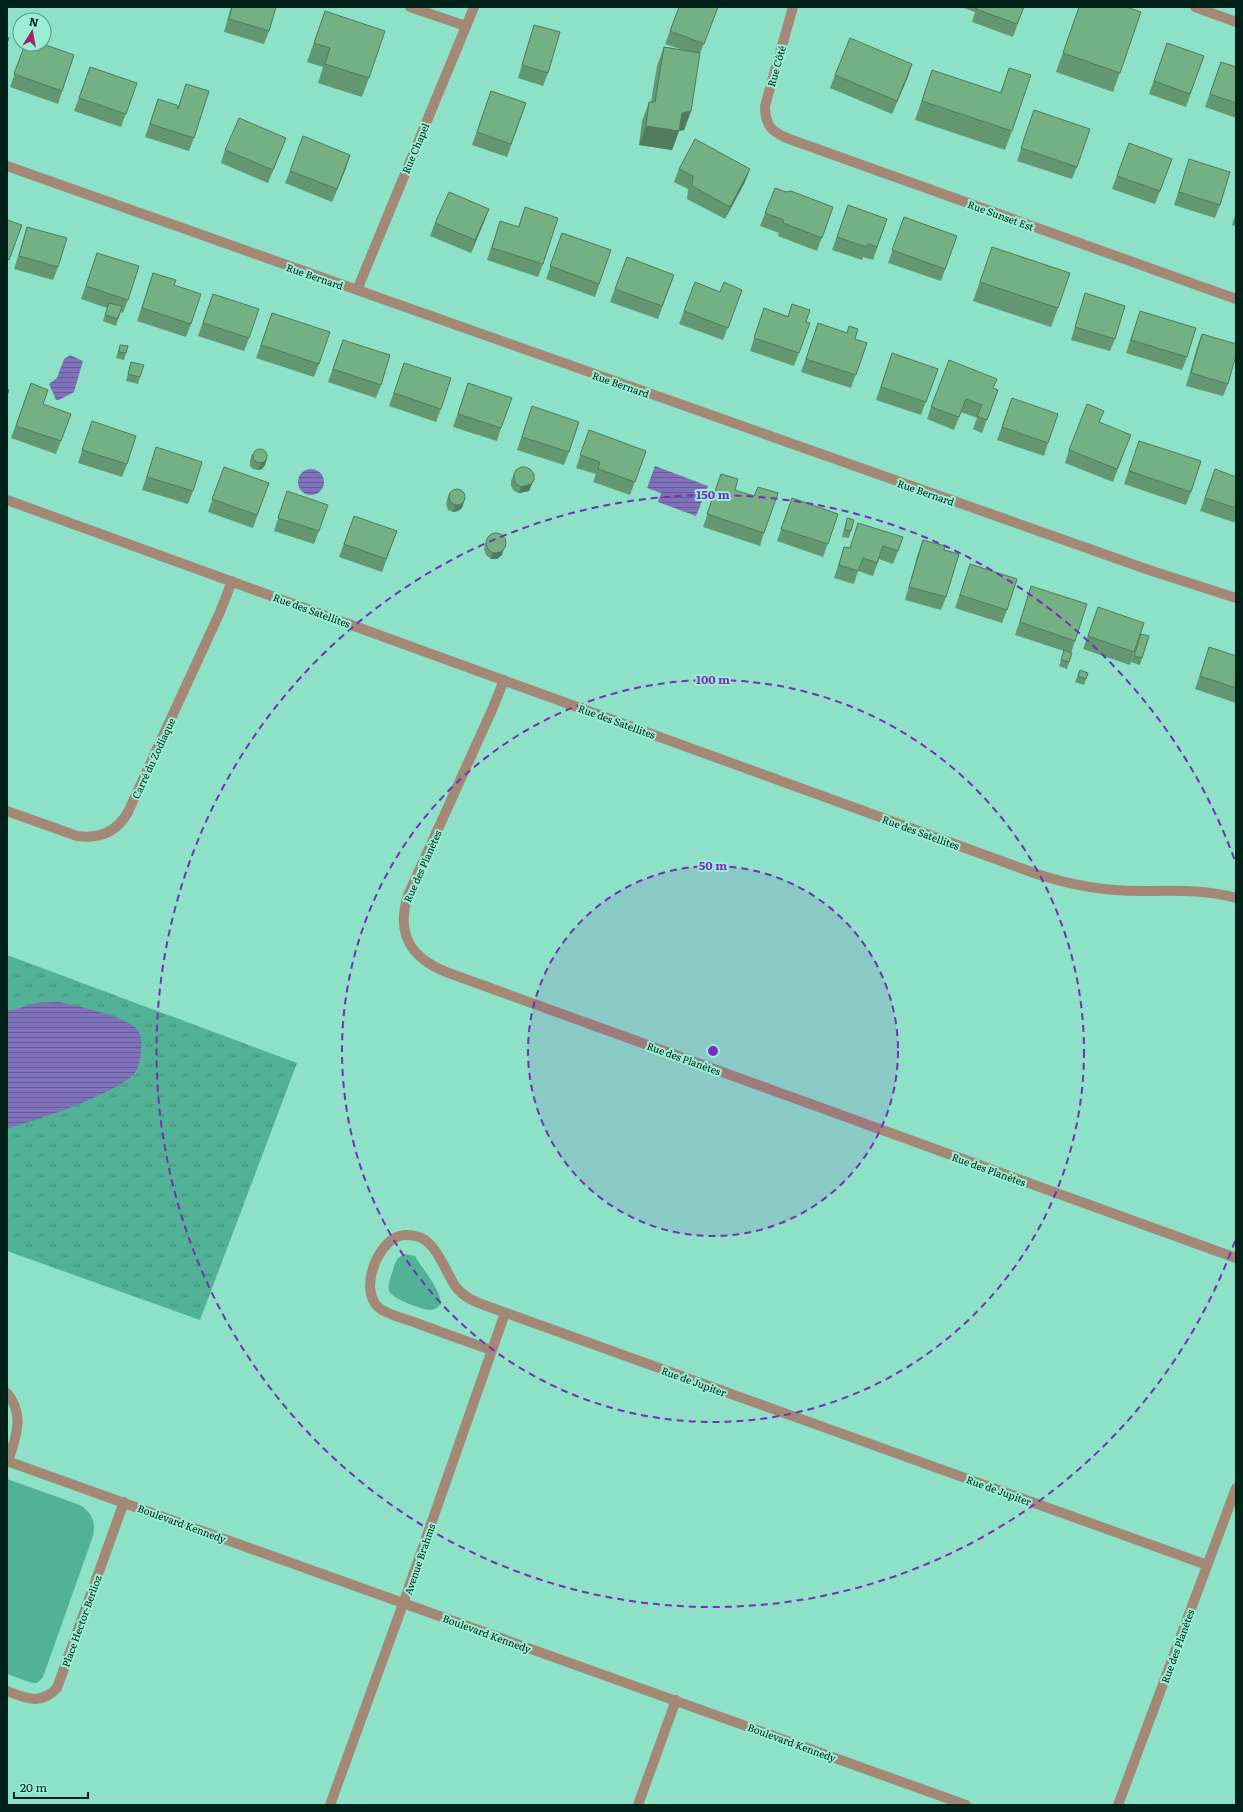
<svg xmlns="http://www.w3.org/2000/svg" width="1243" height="1812" font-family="Literata,serif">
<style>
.green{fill:#51b296}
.park{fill:url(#park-tufts)}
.water{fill:url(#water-rules)}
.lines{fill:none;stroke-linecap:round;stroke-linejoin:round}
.minor{stroke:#a38777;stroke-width:10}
.wall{fill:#639771}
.shaded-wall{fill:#507b5c}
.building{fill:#73b083;stroke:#507b5c}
.ring{fill:none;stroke:#7b2cbf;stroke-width:2;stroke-dasharray:7 5}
.labels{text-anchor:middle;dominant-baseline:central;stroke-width:4;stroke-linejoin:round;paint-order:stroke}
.street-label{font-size:10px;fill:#002117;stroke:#99eed3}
.centre{fill:#7b2cbf;stroke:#99eed3;stroke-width:2}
.ring-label{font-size:12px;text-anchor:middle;font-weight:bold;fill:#7b2cbf;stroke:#99eed3;stroke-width:4;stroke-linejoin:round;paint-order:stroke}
</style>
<defs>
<pattern id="park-tufts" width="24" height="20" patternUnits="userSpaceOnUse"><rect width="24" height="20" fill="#51b296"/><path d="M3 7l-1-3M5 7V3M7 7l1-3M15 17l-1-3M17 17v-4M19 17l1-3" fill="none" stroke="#419079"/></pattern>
<pattern id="water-rules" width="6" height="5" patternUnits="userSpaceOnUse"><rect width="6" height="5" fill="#8072ba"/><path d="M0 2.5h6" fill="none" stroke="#665d96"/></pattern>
</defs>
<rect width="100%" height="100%" fill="#8ce1c6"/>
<path class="green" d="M 405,1254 L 415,1256 C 423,1270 440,1288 441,1304 C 438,1307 435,1310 430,1310 C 422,1310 391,1298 389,1291 C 387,1284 391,1277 393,1270 C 395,1262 397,1257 405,1254 Z
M 7,1479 L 80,1505 C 92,1513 96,1521 93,1536 L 43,1677 L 37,1683 L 32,1683 L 7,1674 Z"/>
<path class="park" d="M 7,955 L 297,1063 L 200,1320 L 7,1251 Z"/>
<path class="water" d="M 70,355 L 83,361 L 74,392 L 59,400 L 56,400 L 49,384 L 57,378 L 64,359 Z
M 655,466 L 708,486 L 696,516 L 658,502 L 661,493 L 647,488 Z
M298 482a13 13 0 1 1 26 0a13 13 0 1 1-26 0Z
M 59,1002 C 77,1006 125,1016 137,1029 C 141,1034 142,1043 141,1050 C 141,1058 139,1068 133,1075 C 116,1093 32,1123 7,1128 L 7,1010 L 13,1010 L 36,1003 Z"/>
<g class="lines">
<path class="minor" d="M 410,7 L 466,26
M 793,7 L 765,106 C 765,127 773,133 792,140 L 1236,299
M 1195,7 L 1236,22
M 7,166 L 1149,570 L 1236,598
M 357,290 L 474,7
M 7,500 L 1037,874 C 1070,885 1106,891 1141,891 C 1174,891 1204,889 1236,898
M 504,680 L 492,710 L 408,895 C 396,933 409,957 446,972 L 1236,1258
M 7,811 L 77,836 C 99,839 117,832 128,812 L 220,612 L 232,581
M 491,1350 C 466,1341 440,1332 414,1322 C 403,1318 387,1315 378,1307 C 360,1289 376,1248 395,1238 C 402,1234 412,1235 419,1237 C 436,1242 446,1273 456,1287 C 463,1297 474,1301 484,1305 L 1207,1565
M 7,1393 C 25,1414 16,1438 8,1461
M 7,1461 L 966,1805
M 7,1691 C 27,1699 41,1705 57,1688 L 124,1502
M 330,1805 L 403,1604 L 505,1313
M 638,1805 L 676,1700
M 1118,1805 L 1236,1488"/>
</g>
<path class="wall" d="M 231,7 L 276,7 L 269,31 L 264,44 L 224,32 Z
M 679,7 L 718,7 L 699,56 L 691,111 L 684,130 L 679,131 L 672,150 L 639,145 L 642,121 L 649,102 L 651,102 L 657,66 L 664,47 L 683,50 L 665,44 Z
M 961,7 L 1024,7 L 1013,37 L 972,22 L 975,12 Z
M 1079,7 L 1141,12 L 1113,92 L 1056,72 Z
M 325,11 L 369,78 L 362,97 L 318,83 L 323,67 L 307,62 Z
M 534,25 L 548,73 L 543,86 L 518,78 L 530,38 Z
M 1167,43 L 1204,56 L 1186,107 L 1149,94 Z
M 25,44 L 74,55 L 58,104 L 10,87 Z
M 1221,62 L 1236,67 L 1236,118 L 1205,107 Z
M 912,64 L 892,114 L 830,88 L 835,75 Z
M 90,67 L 137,83 L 121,127 L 74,111 Z
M 1009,68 L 1012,131 L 1005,150 L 915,120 L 932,70 L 1000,93 Z
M 186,84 L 194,138 L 189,151 L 145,137 L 158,99 L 178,108 Z
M 491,91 L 526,103 L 507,157 L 472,145 Z
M 1034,110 L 1077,167 L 1072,179 L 1017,161 Z
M 1129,143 L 1172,159 L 1155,204 L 1112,189 Z
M 225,150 L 281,151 L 268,183 L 221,163 Z
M 1189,159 L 1220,205 L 1215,218 L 1174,205 Z
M 346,168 L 332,202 L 285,183 L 290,171 Z
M 679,169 L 745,182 L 725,219 L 687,199 L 688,189 L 674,182 Z
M 775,188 L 833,207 L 817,251 L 778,236 L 779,233 L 760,226 Z
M 848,205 L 887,219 L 873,260 L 863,257 L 862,260 L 832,250 Z
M 525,207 L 543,264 L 538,277 L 487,260 L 500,221 L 518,227 Z
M 489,209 L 484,222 L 471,253 L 430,236 L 435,223 Z
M 1236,212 L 1236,226 L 1232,225 Z
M 904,217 L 957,236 L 941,281 L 888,263 Z
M 27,227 L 58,267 L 53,280 L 14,269 L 23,240 Z
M 562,233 L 611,250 L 595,297 L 546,279 Z
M 992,247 L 1058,308 L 1051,327 L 973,301 Z
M 97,253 L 128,300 L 123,313 L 120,312 L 116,326 L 103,321 L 107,308 L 81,299 Z
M 627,257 L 674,275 L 658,319 L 610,302 Z
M 153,273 L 174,285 L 191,324 L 186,337 L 137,321 Z
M 695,282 L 720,292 L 742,290 L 723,340 L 679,324 Z
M 1085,293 L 1115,339 L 1110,351 L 1071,340 L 1081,306 Z
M 213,294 L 249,338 L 244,351 L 198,336 Z
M 792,304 L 806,322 L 810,323 L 794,366 L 750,351 L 764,308 L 788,316 Z
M 1140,311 L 1187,357 L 1182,370 L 1126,353 Z
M 272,313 L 319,364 L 314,377 L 256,358 Z
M 818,323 L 855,339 L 867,343 L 851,388 L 801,372 Z
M 1202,334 L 1228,384 L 1223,396 L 1186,386 L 1197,347 Z
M 343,340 L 381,385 L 376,398 L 328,382 Z
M 120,345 L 126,353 L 124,360 L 116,358 L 118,351 Z
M 892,353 L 938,369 L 921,415 L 876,400 Z
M 131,362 L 140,377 L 138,384 L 126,381 Z
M 404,363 L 441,409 L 436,422 L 389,406 Z
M 31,383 L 43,404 L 71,414 L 56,454 L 11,438 Z
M 468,383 L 501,428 L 497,441 L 453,427 Z
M 994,389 L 998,390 L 982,433 L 973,429 L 977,418 L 961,412 L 954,430 L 927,419 L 931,407 Z
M 1012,398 L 1048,443 L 1044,456 L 997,440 Z
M 532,406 L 569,452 L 564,465 L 517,450 Z
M 92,421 L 127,464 L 122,477 L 78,463 Z
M 1100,423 L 1126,448 L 1113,482 L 1065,463 L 1069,450 Z
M 589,430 L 646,451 L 630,495 L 593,482 L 596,474 L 576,468 Z
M 1139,441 L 1191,492 L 1186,505 L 1124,484 Z
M 156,447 L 193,491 L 188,504 L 142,490 Z
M 252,454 L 267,458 L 265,465 L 262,469 L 258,470 L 253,469 L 250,466 L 250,461 Z
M 224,467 L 269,483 L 253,528 L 208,512 Z
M 1215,469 L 1236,477 L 1236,523 L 1200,511 Z
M 514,474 L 534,480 L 531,486 L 529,491 L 519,493 L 514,491 L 511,486 L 511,481 Z
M 717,487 L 735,490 L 764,533 L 760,546 L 703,527 Z
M 287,491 L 319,531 L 314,544 L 274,531 Z
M 449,493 L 464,501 L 462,508 L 458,511 L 453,512 L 448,510 L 446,504 Z
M 792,498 L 838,514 L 823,557 L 777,541 Z
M 354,516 L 397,531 L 382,572 L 339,557 Z
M 847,518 L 851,531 L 849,538 L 842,537 L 845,525 Z
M 858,523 L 898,551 L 893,564 L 879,559 L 873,576 L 858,571 L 854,584 L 834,578 L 844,547 L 850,548 Z
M 488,537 L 502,555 L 497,559 L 491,559 L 486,555 L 484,549 Z
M 923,540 L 944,550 L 946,597 L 941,610 L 905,600 L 918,553 Z
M 970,564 L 1007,610 L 1002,623 L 955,608 Z
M 1031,586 L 1075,641 L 1071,653 L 1072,653 L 1067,669 L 1059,666 L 1064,651 L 1015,635 Z
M 1098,607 L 1134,652 L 1130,665 L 1083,649 Z
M 1141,634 L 1149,636 L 1140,665 L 1131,662 Z
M 1209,647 L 1236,656 L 1236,703 L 1195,689 Z
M 1080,670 L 1088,673 L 1084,685 L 1075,682 Z"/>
<path class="shaded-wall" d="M 912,64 L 908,77 L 892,114 L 897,101 Z
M 691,111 L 684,130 L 679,131 L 672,150 L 639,145 L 646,126 Z
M 350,155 L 346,168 L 332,202 L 337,189 Z
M 750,169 L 745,182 L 725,219 L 730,207 Z
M 489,209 L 484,222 L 471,253 L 475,240 Z
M 267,458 L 265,465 L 262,469 L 258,470 L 260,464 Z
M 534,480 L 531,486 L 529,491 L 519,493 L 521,487 Z
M 464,501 L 462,508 L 458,511 L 453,512 L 455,506 Z
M 504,548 L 502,555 L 497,559 L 491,559 L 493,552 Z"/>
<path class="building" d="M 232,7 L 276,7 L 269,31 L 229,19 Z
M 679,7 L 718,7 L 704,44 L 670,31 Z
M 977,7 L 1024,7 L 1017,24 L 976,9 Z
M 1079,7 L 1126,7 L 1141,12 L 1120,73 L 1063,53 Z
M 325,11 L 385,31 L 369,78 L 325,64 L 330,48 L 314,43 Z
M 534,25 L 560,32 L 548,73 L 522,65 Z
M 7,37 L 9,38 L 7,44 Z
M 850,38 L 912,64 L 897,101 L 835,75 Z
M 1167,43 L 1204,56 L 1190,94 L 1154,81 Z
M 25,44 L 43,44 L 74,55 L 62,91 L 14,74 Z
M 664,47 L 700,53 L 691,111 L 682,113 L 679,131 L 646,126 L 649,102 L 655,102 Z
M 1221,62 L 1236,67 L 1236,103 L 1210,94 Z
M 90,67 L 137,83 L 126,114 L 79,98 Z
M 1009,68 L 1031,75 L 1012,131 L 922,101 L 932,70 L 1001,93 Z
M 186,84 L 209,91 L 194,138 L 150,124 L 158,99 L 177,105 L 178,109 Z
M 491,91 L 526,103 L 511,144 L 477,132 Z
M 1034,110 L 1090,129 L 1077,167 L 1021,148 Z
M 239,118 L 286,138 L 273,170 L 225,150 Z
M 303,136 L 350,155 L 337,189 L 290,171 Z
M 695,139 L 750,169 L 730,207 L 692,186 L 693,176 L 679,169 Z
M 1129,143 L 1172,159 L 1160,191 L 1117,176 Z
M 1189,159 L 1230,172 L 1220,205 L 1179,192 Z
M 775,188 L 786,192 L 791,191 L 833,207 L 822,238 L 783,223 L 784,220 L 765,213 Z
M 449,192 L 489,209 L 475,240 L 435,223 Z
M 848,205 L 887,219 L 877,247 L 868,244 L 866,247 L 837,237 Z
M 525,207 L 558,218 L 543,264 L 492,248 L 500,221 L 519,227 Z
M 904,217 L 957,236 L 945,269 L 892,250 Z
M 7,220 L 22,225 L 9,260 L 7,259 Z
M 27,227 L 67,238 L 58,267 L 19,256 Z
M 562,233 L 611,250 L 599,284 L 550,266 Z
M 992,247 L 1070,273 L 1058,308 L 980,282 Z
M 97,253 L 139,266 L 128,300 L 86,286 Z
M 627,257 L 674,275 L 662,306 L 615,289 Z
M 153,273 L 176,280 L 174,285 L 201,294 L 191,324 L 142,308 Z
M 695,282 L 720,292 L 724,282 L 742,290 L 728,328 L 684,311 Z
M 1085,293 L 1125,306 L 1115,339 L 1075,327 Z
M 213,294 L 259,309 L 249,338 L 203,323 Z
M 109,303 L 122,306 L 118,319 L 105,315 Z
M 792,304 L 810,310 L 806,322 L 810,323 L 799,353 L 754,338 L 764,308 L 788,317 Z
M 1140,311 L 1196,328 L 1187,357 L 1131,340 Z
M 272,313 L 330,332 L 319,364 L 261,345 Z
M 818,323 L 847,333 L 849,326 L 858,329 L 855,339 L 867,343 L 856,375 L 806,359 Z
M 1202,334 L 1236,344 L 1236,355 L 1228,384 L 1191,373 Z
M 343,340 L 390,355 L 381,385 L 333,369 Z
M 120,345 L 128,346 L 126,353 L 119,352 Z
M 892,353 L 938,369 L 926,402 L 881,387 Z
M 949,360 L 997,379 L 993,388 L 998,390 L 987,420 L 977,416 L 982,405 L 966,399 L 959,417 L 931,407 Z
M 131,362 L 144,365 L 140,377 L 128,374 Z
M 404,363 L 451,378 L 441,409 L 394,393 Z
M 31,383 L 48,390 L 43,404 L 71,414 L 61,441 L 16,426 Z
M 468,383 L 512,398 L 501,428 L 458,414 Z
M 7,389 L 9,390 L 7,396 Z
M 1012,398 L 1058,414 L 1048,443 L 1002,427 Z
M 1087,404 L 1104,411 L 1099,422 L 1131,435 L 1117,469 L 1069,450 Z
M 532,406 L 579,422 L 569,452 L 522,437 Z
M 92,421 L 136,436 L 127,464 L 82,450 Z
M 589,430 L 646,451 L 635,482 L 598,469 L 600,462 L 580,455 Z
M 1139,441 L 1201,461 L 1191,492 L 1129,471 Z
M 156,447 L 202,462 L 193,491 L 147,477 Z
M253 456a7 7 0 1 1 14 0a7 7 0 1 1-14 0Z
M 224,467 L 269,483 L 257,515 L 212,499 Z
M 521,467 L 526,467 L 531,470 L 534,474 L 534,480 L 531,484 L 521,487 L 516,484 L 514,480 L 514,474 L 516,470 Z
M 1215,469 L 1236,477 L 1236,508 L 1205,498 Z
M 721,474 L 738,479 L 735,490 L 754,496 L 758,487 L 778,493 L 764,533 L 707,514 Z
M449 497a8 8 0 1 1 16 0a8 8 0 1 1-16 0Z
M 287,491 L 328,505 L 319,531 L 278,518 Z
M 792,498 L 838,514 L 828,544 L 781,529 Z
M 354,516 L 397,531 L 386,559 L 344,544 Z
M 847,518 L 854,520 L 851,531 L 845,530 Z
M 858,523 L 903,537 L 898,551 L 883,546 L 877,563 L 863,558 L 858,571 L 839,565 L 844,547 L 850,548 Z
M486 543a10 10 0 1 1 20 0a10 10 0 1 1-20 0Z
M 923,540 L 945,546 L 944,550 L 959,554 L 946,597 L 909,587 Z
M 970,564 L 1017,579 L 1007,610 L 960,595 Z
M 1031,586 L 1087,604 L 1075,641 L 1020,622 Z
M 1098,607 L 1144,623 L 1134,652 L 1088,636 Z
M 1141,634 L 1149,636 L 1142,658 L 1134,656 Z
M 1209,647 L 1236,656 L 1236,688 L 1200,676 Z
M 1064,650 L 1072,653 L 1069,662 L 1061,660 Z
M 1080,670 L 1088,673 L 1086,679 L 1078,676 Z"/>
<circle cx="713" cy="1051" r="185" fill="#7b2cbf" fill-opacity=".12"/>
<g class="ring">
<circle cx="713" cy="1051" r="185"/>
<circle cx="713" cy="1051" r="371"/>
<path d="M1235 1241A556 556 0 1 1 1235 861"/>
</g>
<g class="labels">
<g class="street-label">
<text transform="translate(776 66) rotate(-74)">Rue Côté</text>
<text transform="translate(415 148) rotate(-67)">Rue Chapel</text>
<text transform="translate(1001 215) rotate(20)">Rue Sunset Est</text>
<text transform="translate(315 276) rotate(19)">Rue Bernard</text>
<text transform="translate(621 384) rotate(19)">Rue Bernard</text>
<text transform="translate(926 492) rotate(19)">Rue Bernard</text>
<text transform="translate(312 610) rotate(20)">Rue des Satellites</text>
<text transform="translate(617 721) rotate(20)">Rue des Satellites</text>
<text transform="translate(153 758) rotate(-65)">Carré du Zodiaque</text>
<text transform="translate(921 832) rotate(20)">Rue des Satellites</text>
<text transform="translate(422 866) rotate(-66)">Rue des Planètes</text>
<text transform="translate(684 1058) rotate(20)">Rue des Planètes</text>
<text transform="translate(989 1169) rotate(20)">Rue des Planètes</text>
<text transform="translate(694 1381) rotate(20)">Rue de Jupiter</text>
<text transform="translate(999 1490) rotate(20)">Rue de Jupiter</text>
<text transform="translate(182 1523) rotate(20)">Boulevard Kennedy</text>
<text transform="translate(419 1559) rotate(-71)">Avenue Brahms</text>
<text transform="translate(81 1621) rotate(-70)">Place Hector-Berlioz</text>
<text transform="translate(487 1633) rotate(20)">Boulevard Kennedy</text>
<text transform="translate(1177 1646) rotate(-70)">Rue des Planètes</text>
<text transform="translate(792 1742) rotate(20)">Boulevard Kennedy</text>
</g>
</g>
<circle cx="713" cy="1051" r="6" class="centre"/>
<g class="ring-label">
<text x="713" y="499">150 m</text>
<text x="713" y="684">100 m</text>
<text x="713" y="870">50 m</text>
</g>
<rect width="1243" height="1812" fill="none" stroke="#002117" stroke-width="16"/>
<g transform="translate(32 32) rotate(11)"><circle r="19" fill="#99eed3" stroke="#5c9c88"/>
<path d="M0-3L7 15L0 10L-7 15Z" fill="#a6216c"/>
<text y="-6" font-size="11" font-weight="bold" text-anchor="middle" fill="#002117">N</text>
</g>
<path d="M14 1792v6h74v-6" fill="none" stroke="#002117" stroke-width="2"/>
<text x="20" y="1792" font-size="12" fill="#002117" stroke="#99eed3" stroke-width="3" paint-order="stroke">20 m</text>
</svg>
